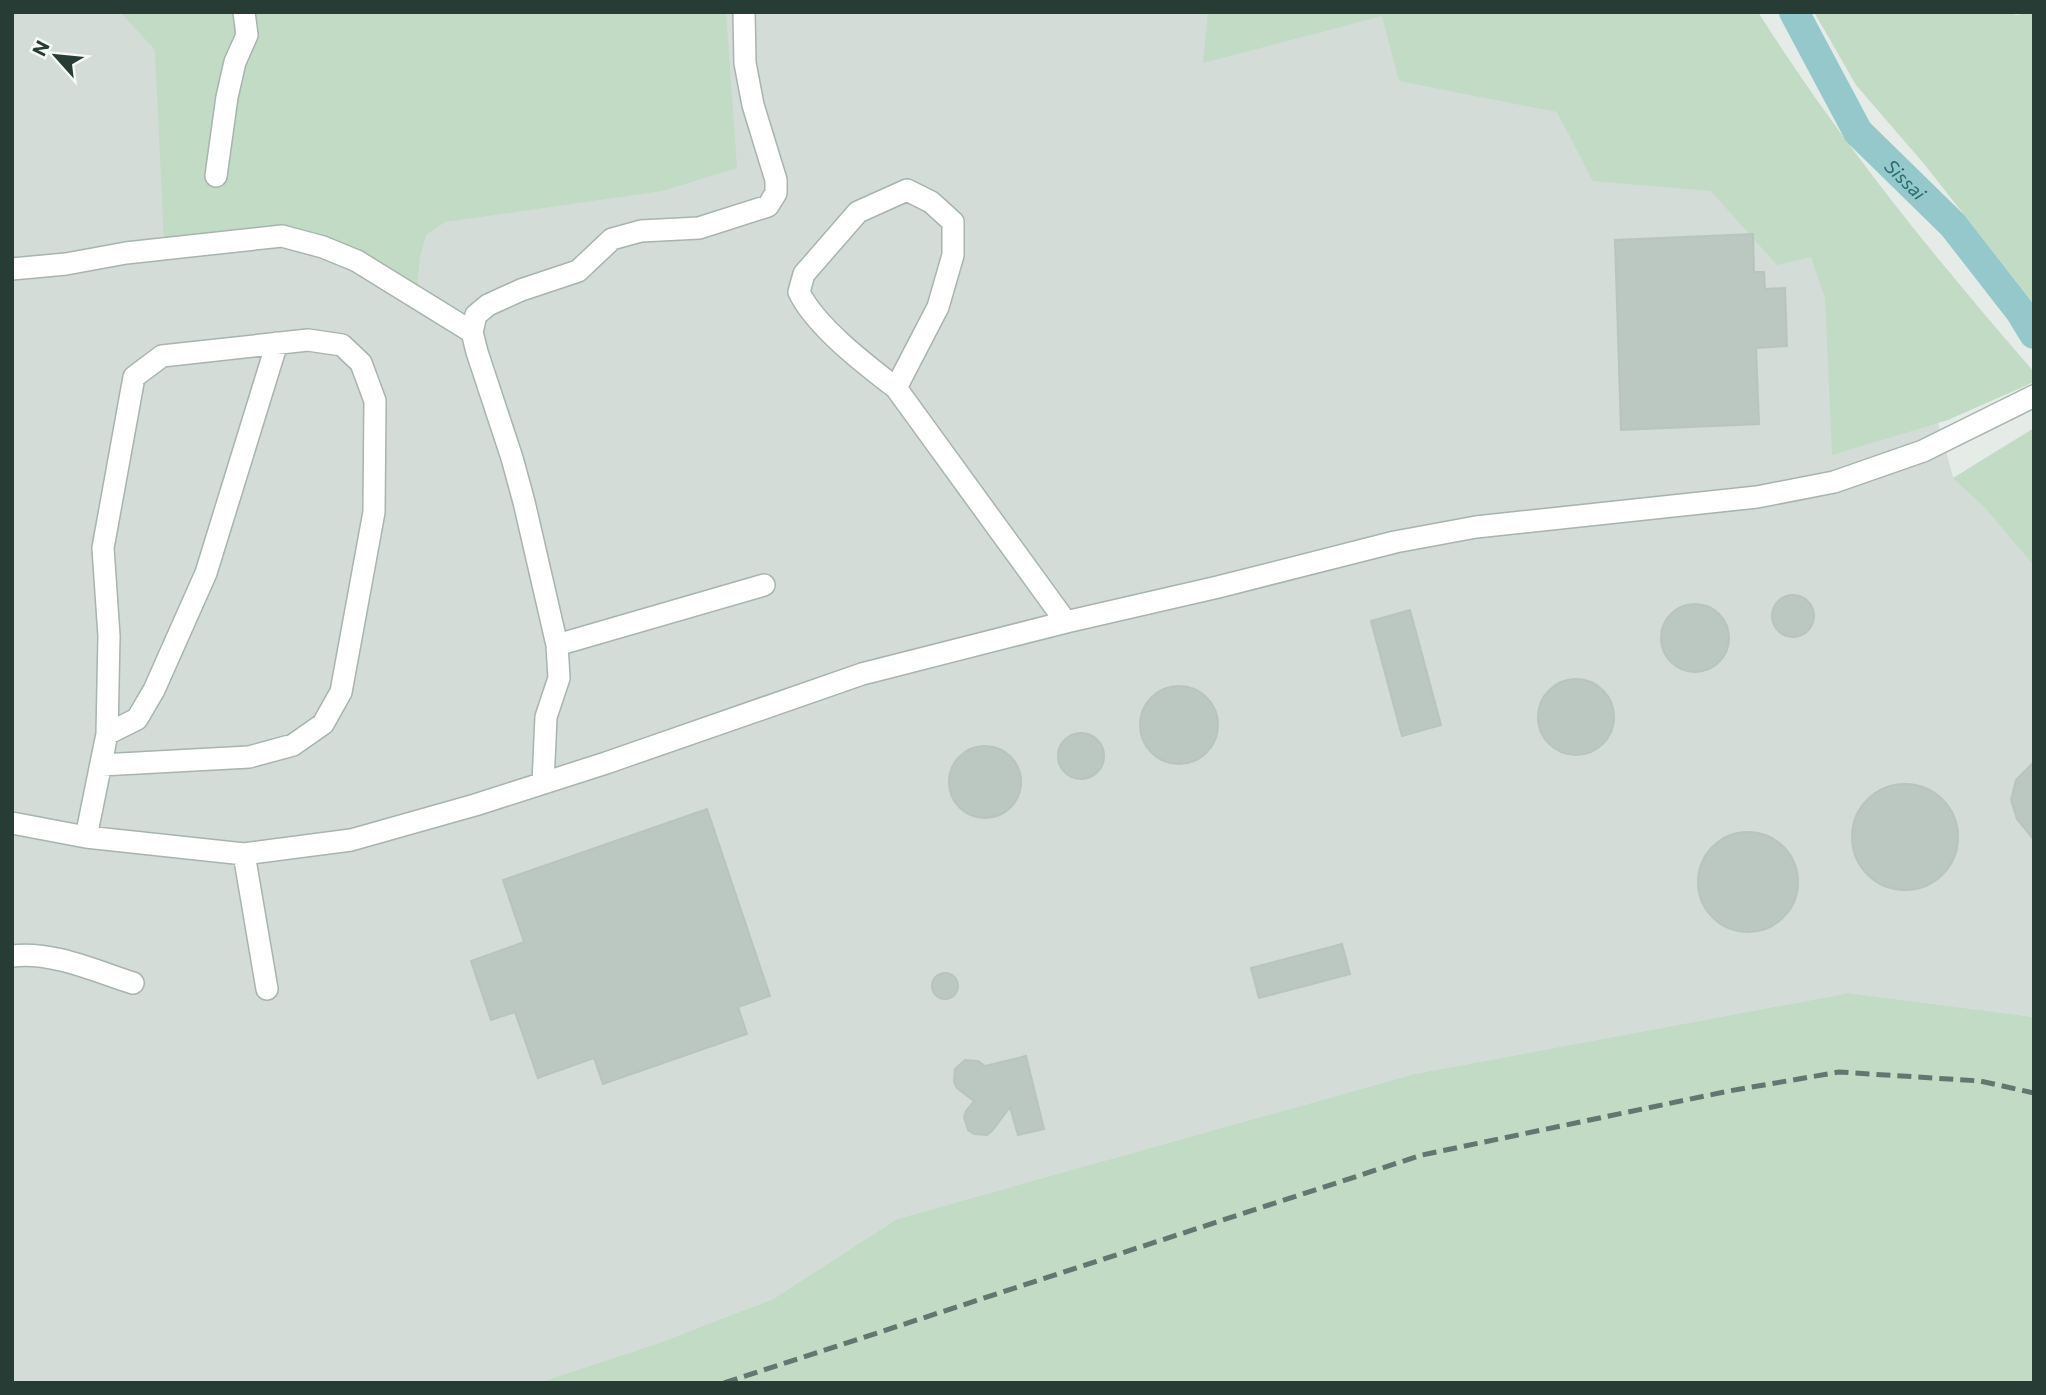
<svg xmlns="http://www.w3.org/2000/svg" width="2046" height="1395" font-family="Commissioner,sans-serif">
<style>
.built{fill:#d3dcd7}
.green{fill:#c1dbc5}
.lines{fill:none;stroke-linecap:round;stroke-linejoin:round}
.river{stroke:#94c8ca;stroke-width:30}
.building{fill:#bbc7c1;stroke:#b8c5be;stroke-width:2}
.minor-casing{stroke:#a8b4ae;stroke-width:24}
.minor{stroke:#fff;stroke-width:21}
.rail{stroke:#61776f;stroke-width:5;stroke-dasharray:14 7;stroke-linecap:butt}
.labels{text-anchor:middle;dominant-baseline:central;stroke-width:6;stroke-linejoin:round;paint-order:stroke}
.water-label{font-size:19px;font-style:italic;fill:#276e71;stroke:#f5f9f7}
</style>
<rect width="100%" height="100%" fill="#e5ece8"/>
<path class="built" d="M 12,12 L 1722,12 L 1893,258 L 1953,477 L 1984,507 L 2034,566 L 2034,1017 L 1849,993 L 1414,1074 L 897,1219 L 773,1299 L 656,1344 L 538,1383 L 12,1383 Z"/>
<path class="green" d="M 120,12 L 726,12 L 737,168 L 662,191 L 445,222 L 426,235 L 420,256 L 417,290 L 283,228 L 164,242 L 155,50 Z
M 1208,12 L 1758,12 C 1839,140 1935,258 2034,372 L 2034,382 L 1948,420 L 1832,455 L 1825,298 L 1811,257 L 1777,265 L 1711,191 L 1593,181 L 1557,112 L 1399,81 L 1382,16 L 1203,63 Z
M 1814,12 L 2014,12 L 2015,15 L 2034,12 L 2034,304 L 1925,165 L 1856,85 Z
M 2034,428 L 2034,566 L 1984,507 L 1953,478 Z
M 1849,993 L 2034,1017 L 2034,1383 L 538,1383 L 656,1344 L 773,1299 L 897,1219 L 1414,1074 Z"/>
<g class="lines">
<path class="river" id="s1" d="M 1794,12 L 1858,132 L 1953,225 L 2020,311 L 2034,334"/>
</g>
<path class="building" d="M 1753,234 L 1754,272 L 1764,272 L 1765,289 L 1785,288 L 1787,346 L 1756,348 L 1759,424 L 1621,430 L 1615,240 Z
M1772 616a21 21 0 1 1 42 0a21 21 0 1 1-42 0Z
M1661 638a34 34 0 1 1 68 0a34 34 0 1 1-68 0Z
M 1410,610 L 1441,725 L 1402,736 L 1371,621 Z
M1538 717a38 38 0 1 1 76 0a38 38 0 1 1-76 0Z
M1140 725a39 39 0 1 1 78 0a39 39 0 1 1-78 0Z
M1058 756a23 23 0 1 1 46 0a23 23 0 1 1-46 0Z
M949 782a36 36 0 1 1 72 0a36 36 0 1 1-72 0Z
M 2034,762 L 2034,840 L 2017,819 L 2011,800 L 2016,780 Z
M1852 837a53 53 0 1 1 106 0a53 53 0 1 1-106 0Z
M 707,809 L 770,996 L 738,1007 L 747,1034 L 603,1084 L 594,1058 L 538,1078 L 515,1012 L 491,1020 L 471,961 L 524,942 L 503,880 Z
M1698 882a50 50 0 1 1 100 0a50 50 0 1 1-100 0Z
M 1342,944 L 1350,974 L 1259,998 L 1251,968 Z
M932 986a13 13 0 1 1 26 0a13 13 0 1 1-26 0Z
M 1026,1056 L 1044,1129 L 1018,1135 L 1010,1107 L 992,1131 L 987,1135 L 974,1134 L 968,1130 L 964,1117 L 966,1111 L 974,1101 L 957,1088 L 954,1082 L 955,1069 L 965,1060 L 978,1061 L 985,1066 Z"/>
<g class="lines">
<defs>
<path id="minor" d="M 216,176 L 227,97 L 235,62 L 247,35 L 244,12
M 12,269 L 66,264 L 126,253 L 282,236 L 323,247 L 357,261 L 472,332
M 896,388 L 938,307 L 953,255 L 953,222 L 931,202 L 907,190 L 858,212 L 804,274 L 799,292 C 815,326 866,365 896,388 L 1066,622
M 557,645 L 764,585
M 107,734 L 137,719 L 154,690 L 206,573 L 277,343
M 543,783 L 546,717 L 559,678 L 557,645 L 524,502 L 512,458 L 477,352 L 472,332 L 476,315 L 488,305 L 521,290 L 578,271 L 612,239 L 641,231 L 699,228 L 768,206 L 776,193 L 776,180 L 753,105 L 745,63 L 744,12
M 12,823 L 86,837 L 244,854 L 351,840 L 475,805 L 606,763 L 862,674 L 1066,622 L 1218,587 L 1395,542 L 1476,527 L 1757,497 L 1834,482 L 1923,451 L 2034,396
M 86,837 L 107,734 L 109,636 L 103,548 L 134,377 L 162,356 L 308,340 L 342,345 L 361,363 L 375,401 L 374,512 L 341,692 L 323,724 L 293,745 L 249,757 L 101,765
M 244,854 L 267,989
M 12,956 C 52,951 95,971 133,983"/>
</defs>
<use href="#minor" class="minor-casing"/>
<use href="#minor" class="minor"/>
<path class="rail" d="M 724,1383 L 1422,1155 L 1729,1091 L 1839,1072 L 1980,1081 L 2034,1093"/>
</g>
<g class="labels">
<g class="water-label">
<text stroke="none"><textPath href="#s1" startOffset="203">Sissai</textPath></text>
</g>
</g>
<rect width="2046" height="1395" fill="none" stroke="#263c34" stroke-width="28"/>
<g transform="translate(56 56) rotate(297)" stroke="#f5f9f7" stroke-width="5" paint-order="stroke">
<path d="M0-5L12 26L0 18L-12 26Z" fill="#263c34"/>
<text y="-10" font-size="19" font-weight="bold" text-anchor="middle" fill="#263c34">N</text>
</g>
</svg>
